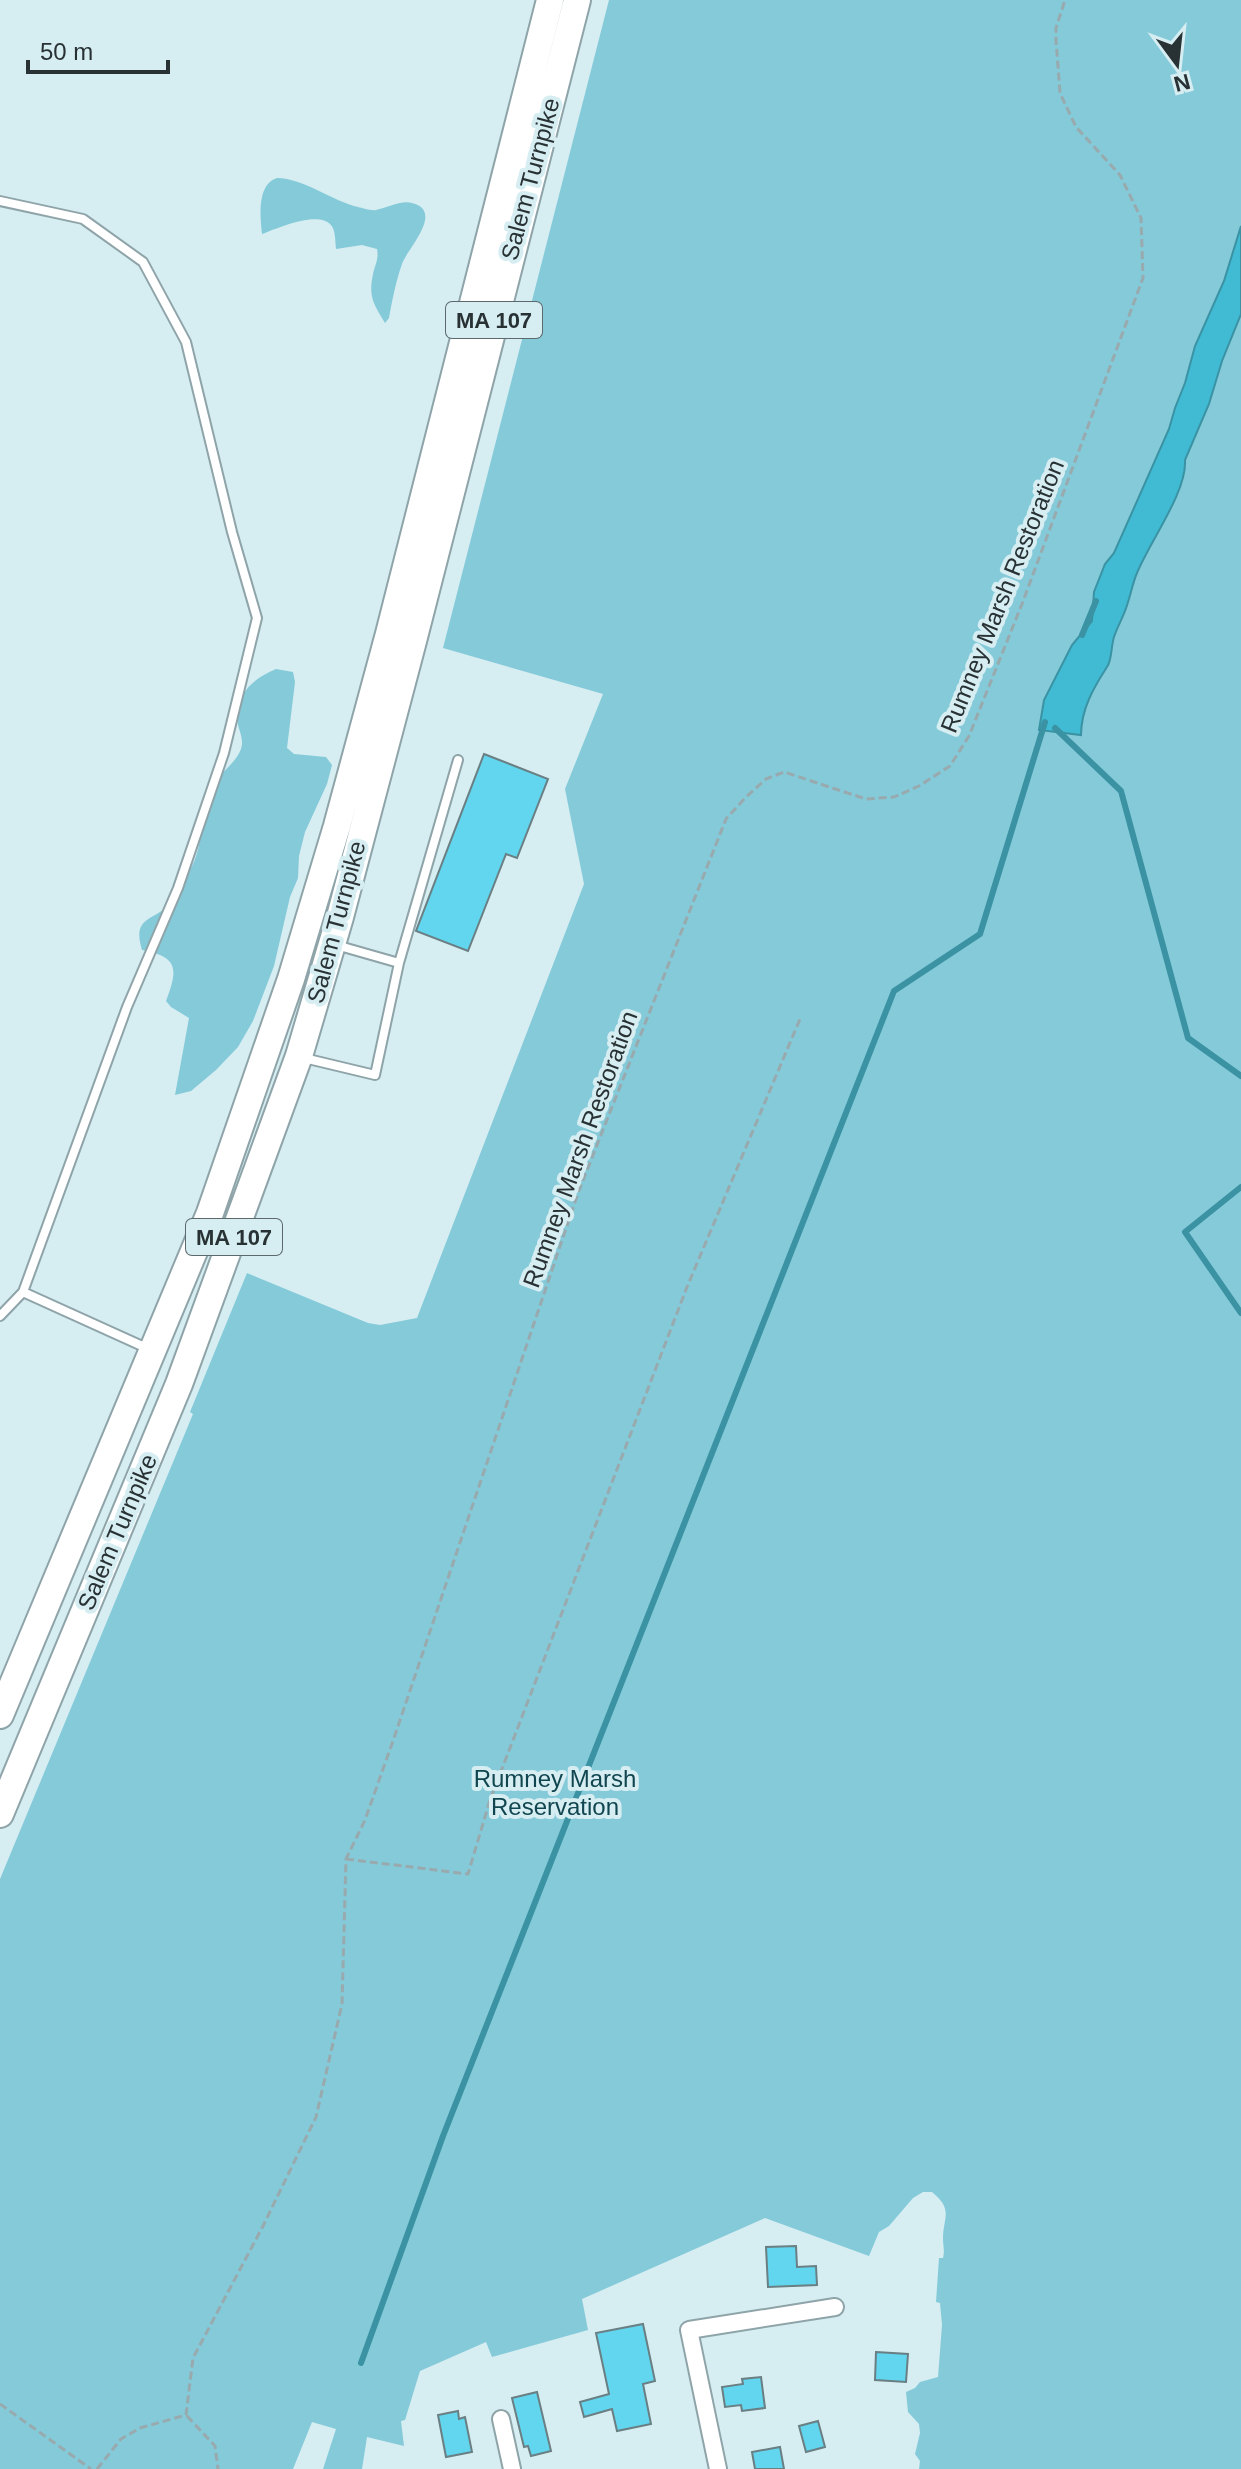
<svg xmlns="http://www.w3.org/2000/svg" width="1241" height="2469" font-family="Helvetica,sans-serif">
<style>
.green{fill:#84cad9}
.water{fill:#41bbd3;stroke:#3a92a3;stroke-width:2}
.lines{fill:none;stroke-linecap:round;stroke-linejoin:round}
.stream{stroke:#3a92a3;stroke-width:6}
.building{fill:#61d6ee;stroke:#697f83;stroke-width:2}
.service-casing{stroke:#8ea4a9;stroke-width:12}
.minor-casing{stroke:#8ea4a9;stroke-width:20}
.primary-casing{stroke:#8ea4a9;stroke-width:30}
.path{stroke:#98aaae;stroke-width:3;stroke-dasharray:8 4;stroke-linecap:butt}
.service{stroke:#fff;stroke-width:8}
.minor{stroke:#fff;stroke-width:16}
.primary{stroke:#fff;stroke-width:26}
.labels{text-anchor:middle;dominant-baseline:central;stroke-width:8;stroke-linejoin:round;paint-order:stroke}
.shield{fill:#d6edf2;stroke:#5c696c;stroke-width:2}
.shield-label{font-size:22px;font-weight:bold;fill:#283133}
.street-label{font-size:24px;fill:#283133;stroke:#d6edf2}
.park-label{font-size:24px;fill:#114650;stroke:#d6edf2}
</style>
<rect width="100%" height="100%" fill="#d6edf2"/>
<path class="green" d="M 609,0 L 1241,0 L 1241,2469 L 919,2469 L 920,2461 L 915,2454 L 920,2433 L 919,2424 L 908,2412 L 906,2392 L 915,2388 L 920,2382 L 938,2377 L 942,2325 L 940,2303 L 936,2302 L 939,2258 L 943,2258 C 945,2250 943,2246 943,2239 C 943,2217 954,2210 932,2192 L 923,2192 L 913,2198 L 889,2226 L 879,2232 L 869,2256 L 765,2218 L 582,2299 L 588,2330 L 492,2357 L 486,2342 L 420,2371 L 405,2420 L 401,2421 L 404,2446 L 367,2437 L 362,2469 L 323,2469 L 336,2429 L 312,2422 L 293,2469 L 0,2469 L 0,1879 L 193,1414 L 190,1412 L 247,1273 L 368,1323 L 380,1325 L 417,1318 L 584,884 L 565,789 L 603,694 L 443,648 Z
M 277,178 C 303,178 332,201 358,207 C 363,208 371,211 376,210 C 387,208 401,200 412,203 C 445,211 407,249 402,264 C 396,281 392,301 389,318 L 385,323 C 374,304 368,298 373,274 C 375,265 379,259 377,249 L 362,245 L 336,249 C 335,241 336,229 330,224 C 316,211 278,228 262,234 C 260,216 257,184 277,178 Z
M 276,669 L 293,672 L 295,682 L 287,748 L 294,754 L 326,757 L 332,765 L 327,784 L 305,832 L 299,856 L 298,878 L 290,897 L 274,966 L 253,1021 L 238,1047 L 216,1070 L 191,1091 L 175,1095 L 189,1018 L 171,1007 L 166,1001 C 178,969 179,957 142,950 C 140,942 137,932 142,925 C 146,918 160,914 166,907 C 172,900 193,867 195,859 C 204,838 198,815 207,793 C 214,776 234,767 241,749 C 244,740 240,733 238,725 C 233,696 252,679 276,669 Z"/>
<path class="water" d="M 1241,226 L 1241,314 L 1222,361 L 1209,404 L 1185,460 C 1187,492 1150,541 1137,573 C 1133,582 1131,593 1128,602 C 1125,614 1118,625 1114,637 C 1111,646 1112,660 1107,667 C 1094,687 1081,709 1081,735 L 1039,730 L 1044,700 L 1072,645 L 1092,621 L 1094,592 L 1105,564 L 1114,553 L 1169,429 L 1175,408 L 1185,383 L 1195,346 L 1224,281 Z"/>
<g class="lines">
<path class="stream" d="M 1082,635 L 1096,601
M 1055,728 L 1121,791 L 1188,1038 L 1241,1076
M 1241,1187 L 1185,1232 L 1241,1313
M 361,2363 L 443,2136 L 894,991 L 980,934 L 1045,722"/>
</g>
<path class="building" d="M 484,754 L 548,779 L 517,858 L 506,854 L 468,951 L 416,931 Z
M 796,2246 L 797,2267 L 816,2266 L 817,2285 L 768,2287 L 766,2247 Z
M 643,2324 L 655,2381 L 643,2384 L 651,2424 L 617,2431 L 612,2409 L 584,2417 L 580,2402 L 609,2394 L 596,2333 Z
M 876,2352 L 908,2354 L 906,2382 L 875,2380 Z
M 761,2377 L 765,2408 L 742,2411 L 741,2405 L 725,2407 L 722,2387 L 743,2384 L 742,2379 Z
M 537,2392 L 551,2451 L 531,2456 L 528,2446 L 524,2447 L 512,2398 Z
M 458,2411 L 459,2419 L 465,2417 L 472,2452 L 446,2457 L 438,2415 Z
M 818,2421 L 825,2447 L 806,2452 L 799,2426 Z
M 780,2447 L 784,2469 L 755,2469 L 752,2452 Z"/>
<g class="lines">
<defs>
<path id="service" d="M 0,201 L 83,219 L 143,262 L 186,342 L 232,532 L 257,618 L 224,753 L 178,888 L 127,1007 L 23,1292 L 0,1316
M 399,963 L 458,760
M 304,1058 L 375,1075 L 399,963 L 336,945
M 23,1292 L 151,1350"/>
<path id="minor" d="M 501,2419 L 512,2469
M 718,2469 L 689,2330 L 835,2307"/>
<path id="primary" d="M 0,1715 L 210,1213 L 291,979 L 337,826 L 389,634 L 550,0
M 0,1814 L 179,1384 L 299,1056 L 340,917 L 413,641 L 577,0"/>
</defs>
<use href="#service" class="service-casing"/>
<use href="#minor" class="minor-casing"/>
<use href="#primary" class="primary-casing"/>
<path class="path" d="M 346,1859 L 468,1874 L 490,1800 L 687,1287 L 800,1019
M 0,2404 L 91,2469
M 187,2416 L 215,2446 L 218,2469
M 97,2469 L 121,2439 L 140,2428 L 186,2415 L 193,2358 L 263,2226 L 316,2117 L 342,2004 L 346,1859 L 365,1820 L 394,1738 L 578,1193 L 726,819 L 745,798 L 766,779 L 784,772 L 866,799 L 894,797 L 919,786 L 950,766 L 969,736 L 1022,604 L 1143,278 L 1141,218 L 1120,175 L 1076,127 L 1060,93 L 1056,40 L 1056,28 L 1065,0"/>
<use href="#service" class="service"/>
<use href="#minor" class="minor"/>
<use href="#primary" class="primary"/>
</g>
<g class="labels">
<g class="shield">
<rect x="446" y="302" width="96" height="36" rx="6"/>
<rect x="186" y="1219" width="96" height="36" rx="6"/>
</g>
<g class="shield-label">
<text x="494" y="320">MA 107</text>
<text x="234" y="1237">MA 107</text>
</g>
<g class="street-label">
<text transform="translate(530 179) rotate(-75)">Salem Turnpike</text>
<text transform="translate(1002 596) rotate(-68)">Rumney Marsh Restoration</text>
<text transform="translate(336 922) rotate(-75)">Salem Turnpike</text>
<text transform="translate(580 1149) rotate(-70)">Rumney Marsh Restoration</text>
<text transform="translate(117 1532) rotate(-67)">Salem Turnpike</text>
</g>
<g class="park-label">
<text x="555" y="1778">Rumney Marsh<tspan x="555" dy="28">Reservation</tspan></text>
</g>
</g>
<g transform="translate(1177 64) rotate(165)" stroke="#d6edf2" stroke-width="6" paint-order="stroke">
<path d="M0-6L14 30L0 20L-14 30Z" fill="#283133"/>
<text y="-12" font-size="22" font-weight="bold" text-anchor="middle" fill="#283133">N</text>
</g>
<path d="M28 60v12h140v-12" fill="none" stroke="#283133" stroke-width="4"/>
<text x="40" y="60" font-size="24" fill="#283133" stroke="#d6edf2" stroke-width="6" paint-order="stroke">50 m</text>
</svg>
